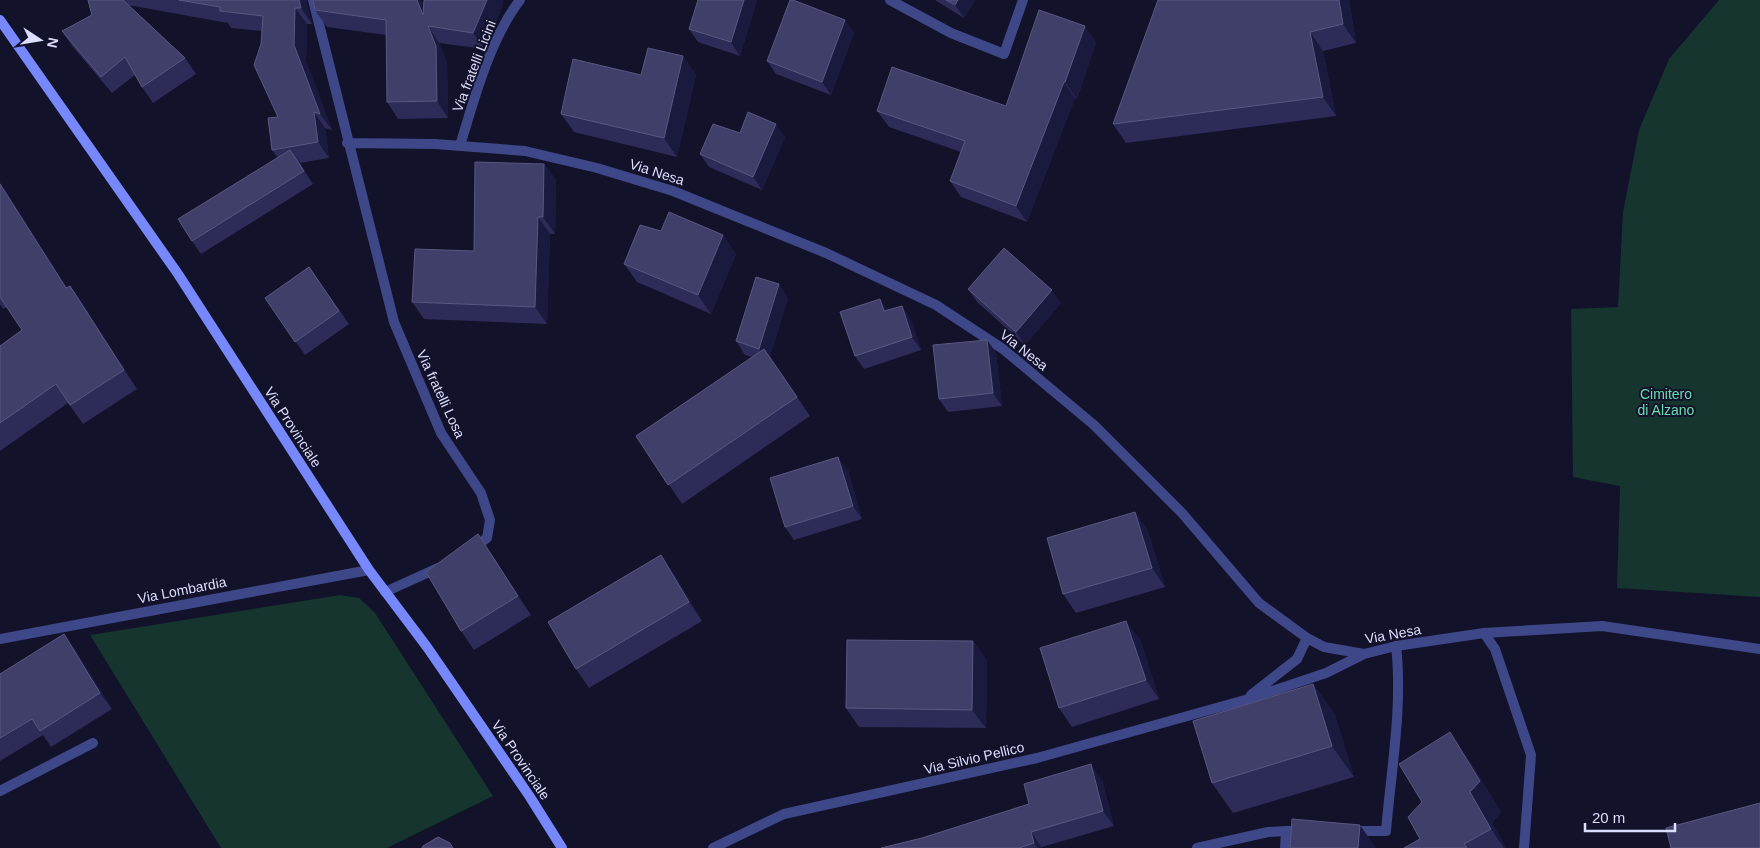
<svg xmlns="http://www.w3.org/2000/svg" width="1760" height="848" font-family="Arial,sans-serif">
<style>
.green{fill:#15352e}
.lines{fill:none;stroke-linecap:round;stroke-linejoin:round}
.lane{stroke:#3e4788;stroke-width:10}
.street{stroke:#3e4788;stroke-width:10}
.secondary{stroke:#7688fc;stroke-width:10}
.wall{fill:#2d2b58}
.shaded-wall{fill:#1a193e}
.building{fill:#403f69;stroke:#585881}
.labels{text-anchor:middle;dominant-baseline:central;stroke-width:4;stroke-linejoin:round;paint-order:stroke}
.street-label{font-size:14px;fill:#dcdefe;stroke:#12122b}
.park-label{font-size:14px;fill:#68deae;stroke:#12122b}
</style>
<rect width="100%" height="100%" fill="#12122b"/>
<path class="green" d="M 1719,0 L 1760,0 L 1760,597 L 1617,588 L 1620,486 L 1573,477 L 1571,309 L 1618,307 L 1623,212 L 1639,130 L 1669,59 Z
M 340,595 L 359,598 L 375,613 L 493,796 L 387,848 L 221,848 L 90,635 Z"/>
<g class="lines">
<path class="lane" d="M 1484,633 L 1495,649 L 1531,755 L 1524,848
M 0,791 L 93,743
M 1352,831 L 1386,831 C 1391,771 1403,706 1396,646
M 1197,848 L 1268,832 L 1286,831
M 1285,848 L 1286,831 L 1303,831"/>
<path class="street" d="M 313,0 L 394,322 L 441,433 L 481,493 L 490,520 L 487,538 L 473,548
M 890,0 L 951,33 L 1004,54 L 1023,0
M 347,143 L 435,144 L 525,151 L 597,168 L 673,191 L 826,253 L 936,305 L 1003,349 L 1094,425 L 1182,513 L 1259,603 L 1307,638 L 1324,647 L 1364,654 L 1396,646 L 1484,633 L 1602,626 L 1760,649
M 460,146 C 474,99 490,39 520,0
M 385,592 L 438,568
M 0,639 L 369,570
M 1251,695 L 1297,659 L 1307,638
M 713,848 L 784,814 L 1037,758 L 1245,700 L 1326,673 L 1364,654"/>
<path class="secondary" d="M 0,20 L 178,274 L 369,570 L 427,647 L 530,797 L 562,848"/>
</g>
<path class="wall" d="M 88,0 L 307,0 L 306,2 L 312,24 L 307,24 L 306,61 L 332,130 L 325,128 L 329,158 L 300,163 L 313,184 L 201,254 L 192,241 L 278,158 L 272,150 L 278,117 L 261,44 L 262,31 L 231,28 L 228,23 L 128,5 L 185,58 L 196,74 L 153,103 L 142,87 L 135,75 L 112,93 L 73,47 L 62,31 L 92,15 Z
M 313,0 L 420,0 L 424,6 L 424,0 L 503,0 L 502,7 L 485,49 L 439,43 L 447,62 L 448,118 L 398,119 L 387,102 L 386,35 L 327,27 L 315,10 Z
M 757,0 L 740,56 L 698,42 L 689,29 Z
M 935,0 L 975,0 L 964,18 Z
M 1349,0 L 1356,43 L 1323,51 L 1336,116 L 1126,143 L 1113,124 Z
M 845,20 L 854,33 L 831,95 L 776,74 L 767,61 Z
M 1096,42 L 1077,99 L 1075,98 L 1027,222 L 961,197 L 950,181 L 961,152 L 889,127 L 877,111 L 1006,106 Z
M 683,56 L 696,75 L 677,157 L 574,132 L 561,114 Z
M 740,133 L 785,137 L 762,190 L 709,167 L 700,154 Z
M 544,164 L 556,180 L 555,234 L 550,234 L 547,324 L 424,319 L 412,302 L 474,251 Z
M 0,182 L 67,288 L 70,286 L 83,304 L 137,389 L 83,424 L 68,403 L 0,451 L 0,346 L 22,330 L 7,307 L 3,309 L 0,304 Z
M 661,231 L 723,235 L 736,254 L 711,314 L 637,282 L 624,264 Z
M 309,267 L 349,324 L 305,355 L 265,298 Z
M 968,289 L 1061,303 L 1025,345 L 977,302 Z
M 788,298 L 770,356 L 810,416 L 682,504 L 636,436 L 752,357 L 745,355 L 736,341 Z
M 888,310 L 911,319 L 921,350 L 864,369 L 855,356 Z
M 987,340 L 996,353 L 1002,406 L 948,412 L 939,399 Z
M 848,470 L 862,519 L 794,540 L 785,527 Z
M 1135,512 L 1148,531 L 1165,587 L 1076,613 L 1063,594 Z
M 491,553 L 531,615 L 474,650 L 461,631 Z
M 674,574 L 702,621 L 589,688 L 576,669 Z
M 64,634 L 76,651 L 112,709 L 51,747 L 43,735 L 0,761 L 0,674 Z
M 1140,639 L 1159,699 L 1072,727 L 1059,708 Z
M 987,660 L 986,728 L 859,727 L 846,708 Z
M 1313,684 L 1335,715 L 1354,777 L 1233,813 L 1212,783 Z
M 1471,763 L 1501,812 L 1492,823 L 1506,848 L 1404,848 L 1420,839 Z
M 1102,780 L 1114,826 L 1042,847 L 1042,848 L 881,848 L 922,838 L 1029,804 Z"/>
<path class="shaded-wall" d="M 299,0 L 307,0 L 306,2 L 312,24 L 301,8 Z
M 417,0 L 420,0 L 423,3 L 433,27 L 423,15 Z
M 487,0 L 503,0 L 502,7 L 485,49 L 473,33 Z
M 744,0 L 757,0 L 740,56 L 731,42 Z
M 958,0 L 975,0 L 964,18 L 955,5 Z
M 1339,0 L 1349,0 L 1356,43 L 1343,24 Z
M 295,8 L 307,24 L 306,61 L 332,130 L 320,114 L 294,45 Z
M 845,20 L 854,33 L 831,95 L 822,82 Z
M 428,26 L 439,43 L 447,62 L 448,118 L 437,101 Z
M 1085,26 L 1096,42 L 1077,99 L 1065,82 Z
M 1310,32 L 1323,51 L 1336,116 L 1323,97 Z
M 683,56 L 696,75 L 677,157 L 664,138 Z
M 1064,82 L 1075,98 L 1027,222 L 1016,206 Z
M 314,112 L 325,128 L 329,158 L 318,142 Z
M 776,124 L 785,137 L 762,190 L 753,177 Z
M 290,150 L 300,163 L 313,184 L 304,171 Z
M 544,164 L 556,180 L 555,234 L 543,217 Z
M 0,182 L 79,307 L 66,288 L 0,184 Z
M 538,217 L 550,234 L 547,324 L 535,307 Z
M 723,235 L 736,254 L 711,314 L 698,295 Z
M 779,284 L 788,298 L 770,356 L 810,416 L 797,397 L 768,362 L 759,349 Z
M 70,286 L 83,304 L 137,389 L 124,370 Z
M 1052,290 L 1061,303 L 1025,345 L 1016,332 Z
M 880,299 L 889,312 L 884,311 Z
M 902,306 L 911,319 L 921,350 L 912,337 Z
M 987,340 L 996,353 L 1002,406 L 993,393 Z
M 838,457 L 848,470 L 862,519 L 853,506 Z
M 1135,512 L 1148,531 L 1165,587 L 1152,568 Z
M 478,534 L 491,553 L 531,615 L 518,596 Z
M 661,555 L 674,574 L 702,621 L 689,602 Z
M 1126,621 L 1140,639 L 1159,699 L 1146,680 Z
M 64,634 L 76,651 L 112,709 L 100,693 Z
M 973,641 L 987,660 L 986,728 L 972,710 Z
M 1313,684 L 1335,715 L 1354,777 L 1332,746 Z
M 1450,732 L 1471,763 L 1501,812 L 1492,823 L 1506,848 L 1504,848 L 1491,829 L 1470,792 Z
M 1091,764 L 1102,780 L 1114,826 L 1103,811 Z
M 1360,825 L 1376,848 L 1358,848 Z
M 1031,832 L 1042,848 L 1038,848 L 1034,843 Z"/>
<path class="building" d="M 88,0 L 123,0 L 185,58 L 142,87 L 125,57 L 101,77 L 62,31 L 92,15 Z
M 179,0 L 299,0 L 301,8 L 295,8 L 294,45 L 320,114 L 314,112 L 318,142 L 272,150 L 268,118 L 278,117 L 254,65 L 261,44 L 263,16 L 220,11 L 220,7 Z
M 313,0 L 417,0 L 423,15 L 424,0 L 487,0 L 473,33 L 428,26 L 436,46 L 437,101 L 387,102 L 386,20 L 315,10 Z
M 698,0 L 744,0 L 731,42 L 689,29 Z
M 790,0 L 793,0 L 845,20 L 822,82 L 767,61 Z
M 946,0 L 958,0 L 955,5 Z
M 1158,0 L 1339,0 L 1343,24 L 1310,32 L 1323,97 L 1113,124 Z
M 1039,10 L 1085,26 L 1065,82 L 1064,82 L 1016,206 L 950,181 L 965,141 L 877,111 L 892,67 L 1006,106 Z
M 648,48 L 683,56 L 664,138 L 561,114 L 573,59 L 641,75 Z
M 748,112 L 776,124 L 753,177 L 700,154 L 713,124 L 740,133 Z
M 290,150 L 304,171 L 192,241 L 178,219 Z
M 475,162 L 544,164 L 543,217 L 538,217 L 535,307 L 412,302 L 415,249 L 474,251 Z
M 0,184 L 66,288 L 70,286 L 124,370 L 70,405 L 56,384 L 0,423 L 0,346 L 22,330 L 0,297 Z
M 669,212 L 723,235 L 698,295 L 624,264 L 640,225 L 661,231 Z
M 1004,248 L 1052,290 L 1016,332 L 968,289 Z
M 309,267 L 339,311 L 295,342 L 265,298 Z
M 756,277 L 779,284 L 759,349 L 736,341 Z
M 880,299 L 884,311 L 902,306 L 912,337 L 855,356 L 840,312 Z
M 987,340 L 993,393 L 939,399 L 933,345 Z
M 764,349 L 797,397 L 668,485 L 636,436 Z
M 838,457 L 853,506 L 785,527 L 770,478 Z
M 1135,512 L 1152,568 L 1063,594 L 1047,538 Z
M 478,534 L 518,596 L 461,631 L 426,572 Z
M 661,555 L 689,602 L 576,669 L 548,622 Z
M 1126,621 L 1146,680 L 1059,708 L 1040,648 Z
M 64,634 L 100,693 L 40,731 L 32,719 L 0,738 L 0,674 Z
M 847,640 L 973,641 L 972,710 L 846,708 Z
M 1313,684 L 1332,746 L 1212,783 L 1193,721 Z
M 1450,732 L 1480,781 L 1470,792 L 1491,829 L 1464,844 L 1467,848 L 1404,848 L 1420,839 L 1408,817 L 1422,802 L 1399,764 Z
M 1091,764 L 1103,811 L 1031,832 L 1034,843 L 1019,848 L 881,848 L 922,838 L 1029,804 L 1024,784 Z
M 1760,803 L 1760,848 L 1671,848 L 1666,828 Z
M 1292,819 L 1360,825 L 1358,848 L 1290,848 Z
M 438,837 L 450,843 L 453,848 L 422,848 L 423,846 Z"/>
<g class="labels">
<g class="street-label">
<text transform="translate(474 66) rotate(-69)">Via fratelli Licini</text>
<text transform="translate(657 172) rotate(18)">Via Nesa</text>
<text transform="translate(1024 350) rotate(38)">Via Nesa</text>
<text transform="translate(441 394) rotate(65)">Via fratelli Losa</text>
<text transform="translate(293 427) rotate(57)">Via Provinciale</text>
<text transform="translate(182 590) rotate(-11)">Via Lombardia</text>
<text transform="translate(1393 634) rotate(-10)">Via Nesa</text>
<text transform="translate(974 758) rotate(-13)">Via Silvio Pellico</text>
<text transform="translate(521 760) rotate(56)">Via Provinciale</text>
</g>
<g class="park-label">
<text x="1666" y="394">Cimitero<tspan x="1666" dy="16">di Alzano</tspan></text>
</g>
</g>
<g transform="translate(40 40) rotate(102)" stroke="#12122b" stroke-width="4" paint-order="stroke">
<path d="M0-4L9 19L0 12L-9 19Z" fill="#dcdefe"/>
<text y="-8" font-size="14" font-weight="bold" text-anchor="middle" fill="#dcdefe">N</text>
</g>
<path d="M1585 823v8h90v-8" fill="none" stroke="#dcdefe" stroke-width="2.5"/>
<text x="1592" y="823" font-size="15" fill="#dcdefe" stroke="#12122b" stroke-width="4" paint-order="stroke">20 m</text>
</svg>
